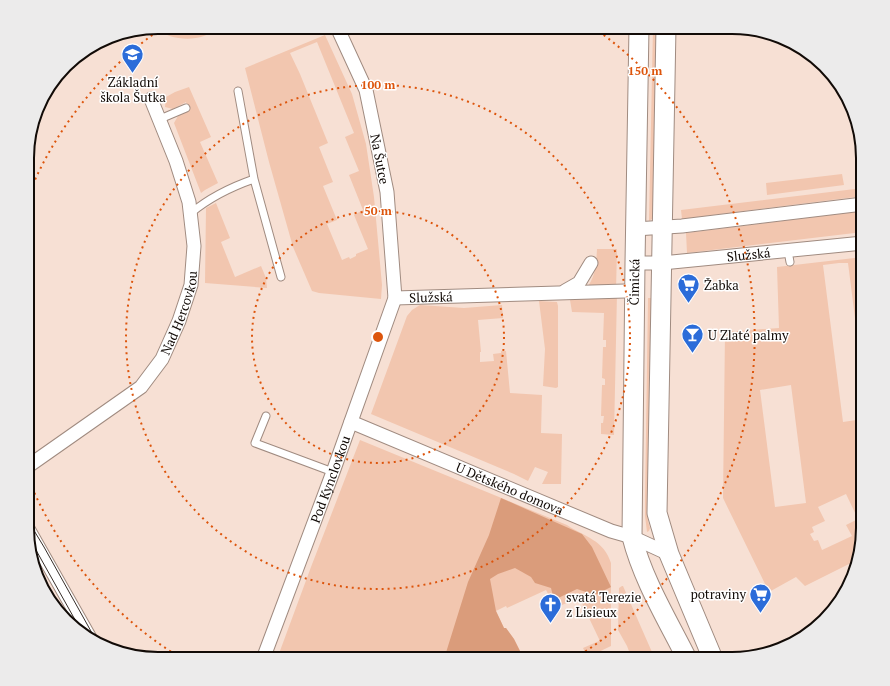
<svg xmlns="http://www.w3.org/2000/svg" width="890" height="686" font-family="'PT Serif',serif">
<style>
.green{fill:#f2c6af;fill-rule:evenodd}
.forest{fill:#da9c7b}
.lines{fill:none;stroke-linecap:round;stroke-linejoin:round}
.lane-casing{stroke:#a08b80;stroke-width:9}
.street-casing{stroke:#a08b80;stroke-width:15}
.secondary-casing{stroke:#a08b80;stroke-width:21}
.lane{stroke:#fff;stroke-width:7}
.street{stroke:#fff;stroke-width:13}
.secondary{stroke:#fff;stroke-width:19}
.tram{stroke:#362d28;stroke-width:1}
.ring{fill:none;stroke:#dd550c;stroke-width:2;stroke-dasharray:2 4}
.labels{text-anchor:middle;dominant-baseline:central;stroke-width:3;stroke-linejoin:round;paint-order:stroke}
.poi-label{font-size:13px;fill:#120b07;stroke:#fff;text-anchor:start}
.street-label{font-size:13px;fill:#120b07;stroke:#fff}
.rim{fill:none;stroke:#120b07;stroke-width:2}
.centre{fill:#dd550c;stroke:#fff;stroke-width:2}
.ring-label{font-size:12px;text-anchor:middle;font-weight:bold;fill:#dd550c;stroke:#fff;stroke-width:3;stroke-linejoin:round;paint-order:stroke}
</style>
<rect width="100%" height="100%" fill="#f7e0d4"/>
<path class="green" d="M 158,27 L 174,27 L 180,29 L 191,29 L 202,27 L 219,27 C 200,44 173,41 153,28 Z
M 653,27 L 657,27 L 653,216 L 652,219 L 649,221 Z
M 325,35 L 352,94 L 366,144 L 374,197 L 382,285 L 381,299 L 319,293 L 312,291 L 293,247 L 269,162 L 245,68 ZM 317,42 L 354,133 L 345,137 L 359,171 L 349,175 L 363,210 L 354,215 L 368,249 L 356,254 L 356,256 L 350,259 L 349,257 L 342,260 L 327,224 L 337,220 L 323,186 L 333,182 L 319,147 L 328,143 L 300,74 L 290,53 Z
M 189,87 L 211,137 L 200,142 L 218,183 L 205,190 L 201,193 L 174,123 L 178,116 L 189,110 L 186,102 L 173,109 L 165,107 L 166,97 L 175,92 Z
M 842,174 L 844,185 L 767,195 L 766,183 Z
M 863,188 L 863,196 L 682,219 L 681,210 Z
M 216,203 L 230,238 L 221,242 L 235,277 L 261,266 L 266,278 L 267,288 L 205,283 L 206,208 Z
M 863,211 L 863,232 L 687,253 L 686,233 Z
M 597,249 L 617,249 L 616,291 L 585,290 C 596,277 596,265 597,249 Z
M 863,257 L 863,381 L 848,263 L 839,263 L 823,265 L 843,422 L 863,419 L 863,537 L 857,560 L 805,586 L 796,577 L 769,592 L 723,498 L 725,332 L 779,328 L 777,267 ZM 791,385 L 806,503 L 775,507 L 760,390 ZM 846,494 L 858,519 L 846,525 L 852,536 L 822,550 L 818,540 L 814,541 L 810,534 L 814,532 L 812,527 L 825,521 L 818,507 Z
M 617,293 L 614,435 L 601,434 L 601,423 L 603,423 L 604,416 L 601,416 L 602,385 L 605,385 L 605,379 L 602,378 L 603,347 L 606,347 L 606,340 L 603,340 L 604,313 L 572,312 L 570,300 Z
M 648,298 L 652,298 L 647,507 L 648,521 L 650,528 L 649,531 L 647,532 L 645,516 L 645,500 Z
M 539,301 L 557,302 L 558,306 L 558,387 L 556,388 L 543,386 L 545,349 Z
M 420,305 L 464,308 L 502,305 L 503,318 L 478,320 L 481,352 L 480,352 L 480,362 L 494,361 L 493,354 L 501,353 L 501,351 L 506,351 L 510,393 L 542,395 L 541,433 L 562,434 L 561,484 L 542,484 L 548,472 L 535,467 L 528,481 L 514,474 L 371,414 L 407,316 L 412,310 Z
M 360,440 L 567,525 C 585,537 604,540 611,563 L 611,646 L 584,659 L 580,659 L 578,656 L 584,653 L 584,654 L 586,654 L 583,648 L 599,641 L 599,639 L 580,599 L 578,598 L 562,605 L 560,600 L 553,603 L 546,590 L 507,608 L 506,606 L 496,611 L 504,628 L 506,628 L 514,639 L 524,659 L 277,659 L 311,567 Z
M 622,586 L 623,586 L 655,659 L 632,659 L 627,646 L 618,630 L 619,588 Z"/>
<path class="forest" d="M 501,498 L 582,534 L 592,547 L 611,587 L 595,595 L 577,589 L 554,600 L 551,588 L 535,583 L 531,577 L 515,568 L 498,574 L 490,579 L 496,611 L 504,628 L 506,628 L 514,639 L 524,659 L 444,659 L 468,582 L 489,535 Z"/>
<g class="lines">
<defs>
<path id="lane" d="M 238,91 L 254,179 L 281,277
M 160,119 L 186,108
M 191,213 C 209,198 231,187 254,179
M 861,243 L 863,254
M 788,251 L 790,262
M 266,416 L 255,443 L 333,472"/>
<g id="street">
<path d="M 635,229 L 682,226 L 863,204"/>
<path id="s1" d="M 635,263 L 662,263 L 863,243"/>
<path d="M 565,291 L 579,283 L 591,263"/>
<path id="s2" d="M 395,298 L 625,291"/>
<path id="s3" d="M 351,422 L 611,531 L 632,537 L 669,554"/>
<path id="s4" d="M 27,467 L 141,387 L 162,359 L 179,321 L 191,285 L 194,246 L 189,202 L 176,161 L 151,99"/>
<path d="M 27,527 L 90,638"/>
<path id="s5" d="M 263,659 L 333,472 L 395,298 L 387,192 L 366,90 L 337,27"/>
</g>
<path id="secondary" d="M 639,27 L 635,263 L 632,537 C 643,580 667,619 687,659
M 666,27 L 657,513 L 669,554 L 713,659"/>
</defs>
<use href="#lane" class="lane-casing"/>
<use href="#street" class="street-casing"/>
<use href="#secondary" class="secondary-casing"/>
<use href="#lane" class="lane"/>
<use href="#street" class="street"/>
<use href="#secondary" class="secondary"/>
<path class="tram" d="M 27,519 L 44,547 L 97,642
M 27,534 L 83,634"/>
</g>
<g class="ring">
<circle cx="378" cy="337" r="126"/>
<circle cx="378" cy="337" r="252"/>
<path d="M181 658A377 377 0 0 1 28 478M28 196A377 377 0 0 1 162 28M594 28A377 377 0 0 1 575 658"/>
</g>
<defs>
<symbol id="school-pin" viewBox="-11 -11 22 30"><path d="M0 17L-7.5 6A9.5 9.5 0 1 1 7.5 6Z" fill="#2b6cd9" stroke="#fff"/><path d="M0-5L7-2L0 1L-7-2ZM-4 1L0 2.5L4 1V4Q0 6-4 4Z" fill="#fff"/></symbol>
<symbol id="supermarket-pin" viewBox="-11 -11 22 30"><path d="M0 17L-7.5 6A9.5 9.5 0 1 1 7.5 6Z" fill="#2b6cd9" stroke="#fff"/><path d="M-6-5.5h2.5l.6 2H6L4.5 2H-2.5L-4.4-4H-6ZM-1.5 3.2a1.3 1.3 0 1 0 .1 0ZM3 3.2a1.3 1.3 0 1 0 .1 0Z" fill="#fff"/></symbol>
<symbol id="bar-pin" viewBox="-11 -11 22 30"><path d="M0 17L-7.5 6A9.5 9.5 0 1 1 7.5 6Z" fill="#2b6cd9" stroke="#fff"/><path d="M-6-5H6L.8 .8V4.5H3.5V6h-7V4.5H-.8V.8Z" fill="#fff"/></symbol>
<symbol id="church-pin" viewBox="-11 -11 22 30"><path d="M0 17L-7.5 6A9.5 9.5 0 1 1 7.5 6Z" fill="#2b6cd9" stroke="#fff"/><path d="M-1.2-6h2.4v3.5h3.3v2.4h-3.3V6h-2.4V-.1h-3.3v-2.4h3.3Z" fill="#fff"/></symbol>
</defs>
<g fill-rule="evenodd">
<use href="#school-pin" x="120" y="42" width="25" height="34"/>
<use href="#supermarket-pin" x="676" y="272" width="25" height="34"/>
<use href="#bar-pin" x="680" y="322" width="25" height="34"/>
<use href="#supermarket-pin" x="748" y="582" width="25" height="34"/>
<use href="#church-pin" x="538" y="592" width="25" height="34"/>
</g>
<g class="labels">
<g class="poi-label">
<text x="133" y="82" text-anchor="middle">Základní<tspan x="133" dy="15">škola Šutka</tspan></text>
<text x="704" y="285">Žabka</text>
<text x="708" y="335">U Zlaté palmy</text>
<text x="746" y="594" text-anchor="end">potraviny</text>
<text x="566" y="597">svatá Terezie<tspan x="566" dy="15">z Lisieux</tspan></text>
</g>
<g class="street-label">
<text transform="translate(380 159) rotate(79)">Na Šutce</text>
<text stroke="none"><textPath href="#s1" startOffset="114">Služská</textPath></text>
<text transform="translate(634 282) rotate(-89)">Čimická</text>
<text stroke="none"><textPath href="#s2" startOffset="36">Služská</textPath></text>
<text stroke="none"><textPath href="#s4" startOffset="224">Nad Hercovkou</textPath></text>
<text stroke="none"><textPath href="#s5" startOffset="192">Pod Kynclovkou</textPath></text>
<text stroke="none"><textPath href="#s3" startOffset="172">U Dětského domova</textPath></text>
</g>
</g>
<path d="M0 0H890V686H0ZM158 34H732A124 124 0 0 1 856 158V528A124 124 0 0 1 732 652H158A124 124 0 0 1 34 528V158A124 124 0 0 1 158 34Z" fill="#ecebeb" fill-rule="evenodd"/>
<path class="rim" d="M158 34H732A124 124 0 0 1 856 158V528A124 124 0 0 1 732 652H158A124 124 0 0 1 34 528V158A124 124 0 0 1 158 34Z"/>
<circle cx="378" cy="337" r="6" class="centre"/>
<g class="ring-label">
<text x="645" y="75">150 m</text>
<text x="378" y="89">100 m</text>
<text x="378" y="215">50 m</text>
</g>
</svg>
